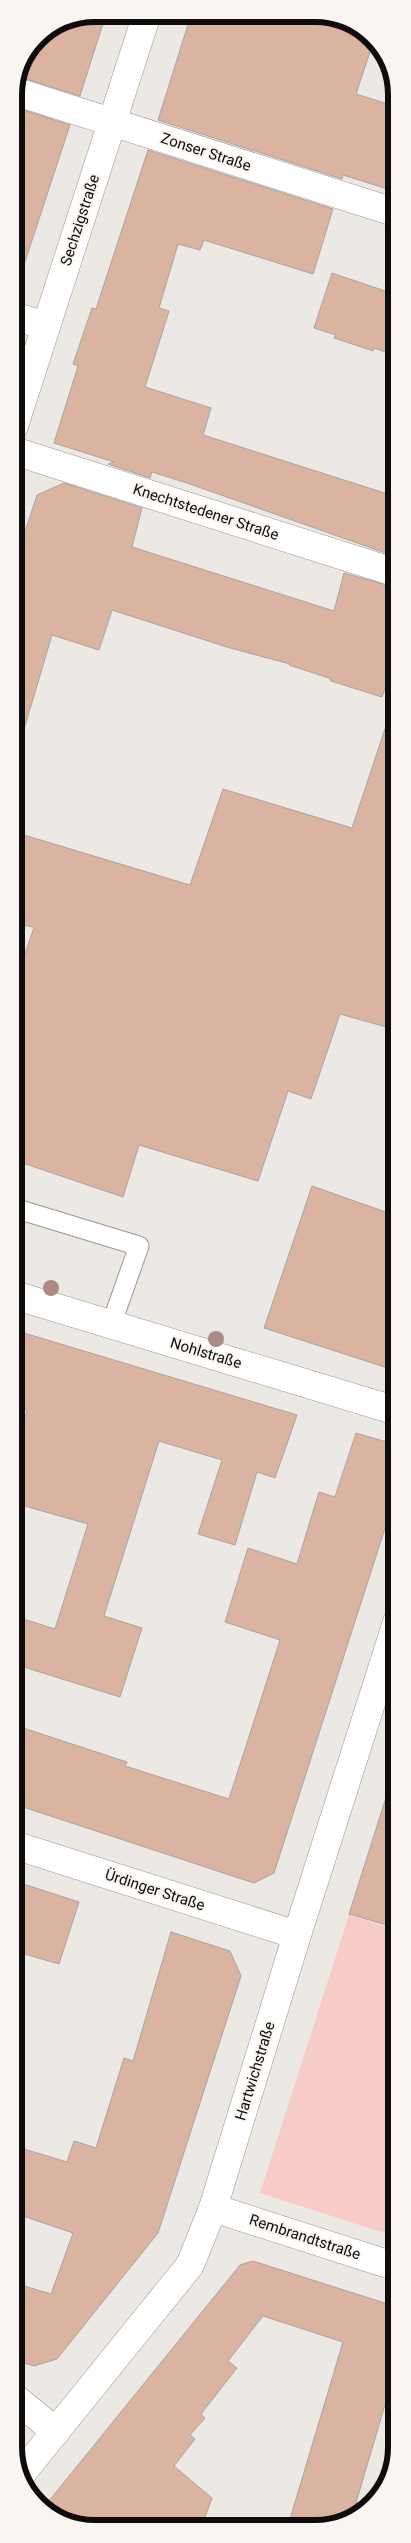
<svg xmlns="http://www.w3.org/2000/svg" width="411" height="2543" font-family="Roboto,sans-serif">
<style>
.green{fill:#f7cbc6}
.building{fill:#dbb4a1;stroke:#a9a3a0}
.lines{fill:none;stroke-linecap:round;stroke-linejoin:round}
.lane-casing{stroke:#9a9692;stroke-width:21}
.street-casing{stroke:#9a9692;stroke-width:29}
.secondary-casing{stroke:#9a9692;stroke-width:29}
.lane{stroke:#fff;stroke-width:19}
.street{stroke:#fff;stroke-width:28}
.secondary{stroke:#fff;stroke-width:28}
.tree{fill:#ab8984}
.labels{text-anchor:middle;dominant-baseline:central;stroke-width:4.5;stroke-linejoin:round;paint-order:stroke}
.street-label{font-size:15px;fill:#0f0d0c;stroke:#faf5f0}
.rim{fill:none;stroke:#0f0d0c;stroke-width:6}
</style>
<rect width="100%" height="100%" fill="#ece8e3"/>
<path class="green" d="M 349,1915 L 397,1930 L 397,2237 L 260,2193 Z"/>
<path class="building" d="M 96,14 L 106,14 L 80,96 L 20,77 L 38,38 Z
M 191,15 L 336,16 L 374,40 L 356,94 L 397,107 L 397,120 L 389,147 L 397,150 L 397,192 L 343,175 L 342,179 L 158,120 Z
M 14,107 L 70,125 L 20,277 L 14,276 Z
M 148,150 L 333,209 L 313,274 L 204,240 L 200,250 L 178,244 L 159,308 L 169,311 L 145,387 L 211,408 L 203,435 L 391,495 L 390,498 L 397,500 L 397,557 L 187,483 L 152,472 L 150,478 L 108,464 L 114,462 L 54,443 L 78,366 L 73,364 L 92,308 L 96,309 Z
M 332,273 L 397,295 L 397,356 L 374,348 L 373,351 L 334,338 L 336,335 L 314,328 Z
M 64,483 L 142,508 L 132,547 L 334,611 L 344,573 L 397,588 L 397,654 L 382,697 L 331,681 L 329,678 L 289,665 L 290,664 L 230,648 L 112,610 L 99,650 L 52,635 L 22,736 L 14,735 L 14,565 L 37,495 Z
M 391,711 L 397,712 L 397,1030 L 340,1014 L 311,1099 L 288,1091 L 258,1181 L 139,1145 L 123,1197 L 14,1160 L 14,987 L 34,927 L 14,924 L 14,832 L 190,885 L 223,789 L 352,828 Z
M 312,1186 L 397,1216 L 397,1371 L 264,1328 Z
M 14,1330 L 297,1415 L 275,1478 L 257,1472 L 235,1545 L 198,1534 L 222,1460 L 159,1441 L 104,1616 L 142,1628 L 120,1697 L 14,1664 L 14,1616 L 55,1629 L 88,1524 L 14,1503 L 14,1456 L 27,1410 L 14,1407 Z
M 356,1433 L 397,1445 L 397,1491 L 274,1873 L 254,1883 L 14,1804 L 14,1725 L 127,1762 L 125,1766 L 229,1799 L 280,1640 L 225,1622 L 248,1548 L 297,1564 L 319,1492 L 335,1497 Z
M 390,1785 L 397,1787 L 397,1928 L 349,1914 Z
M 14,1881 L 79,1902 L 59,1964 L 14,1951 Z
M 171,1932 L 230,1951 L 241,1976 L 158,2233 L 57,2359 L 34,2366 L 14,2360 L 14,2283 L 51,2294 L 73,2233 L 14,2213 L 14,2146 L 67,2162 L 74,2141 L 96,2148 L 124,2058 L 133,2061 Z
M 253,2261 L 397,2307 L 397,2364 L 353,2513 L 321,2529 L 287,2529 L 343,2342 L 263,2316 L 228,2361 L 237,2368 L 201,2414 L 205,2418 L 190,2435 L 195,2439 L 174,2466 L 212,2498 L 201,2528 L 75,2527 L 44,2507 L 240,2265 Z"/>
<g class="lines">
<defs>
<path id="lane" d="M 14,1208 L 139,1246 L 111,1325"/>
<path id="street" d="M 14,91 L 397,213
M 14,316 L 45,326
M 14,451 L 397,573
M 14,1295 L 397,1411
M 14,1845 L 297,1935
M 213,2208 L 397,2267
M 14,2397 L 56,2432"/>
<path id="secondary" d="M 14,426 L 147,14
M 22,2473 L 190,2265 L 213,2208 L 297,1935 L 397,1622"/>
</defs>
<use href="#lane" class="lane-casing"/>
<use href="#street" class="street-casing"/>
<use href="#secondary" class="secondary-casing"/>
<use href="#lane" class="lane"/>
<use href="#street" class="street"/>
<use href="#secondary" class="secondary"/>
</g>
<g class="tree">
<circle cx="51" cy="1288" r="8"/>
<circle cx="216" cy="1339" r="8"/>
</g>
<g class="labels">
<g class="street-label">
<text transform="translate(206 152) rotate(18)">Zonser Straße</text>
<text transform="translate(80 220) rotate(-72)">Sechzigstraße</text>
<text transform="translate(206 512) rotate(18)">Knechtstedener Straße</text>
<text transform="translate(206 1353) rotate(17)">Nohlstraße</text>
<text transform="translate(155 1890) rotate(18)">Ürdinger Straße</text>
<text transform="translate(255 2071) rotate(-73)">Hartwichstraße</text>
<text transform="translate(305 2237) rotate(18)">Rembrandtstraße</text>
</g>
</g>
<path d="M0 0H411V2543H0ZM95 22H315A73 73 0 0 1 388 95V2447A73 73 0 0 1 315 2520H95A73 73 0 0 1 22 2447V95A73 73 0 0 1 95 22Z" fill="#faf5f0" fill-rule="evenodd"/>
<path class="rim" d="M95 22H315A73 73 0 0 1 388 95V2447A73 73 0 0 1 315 2520H95A73 73 0 0 1 22 2447V95A73 73 0 0 1 95 22Z"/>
</svg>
